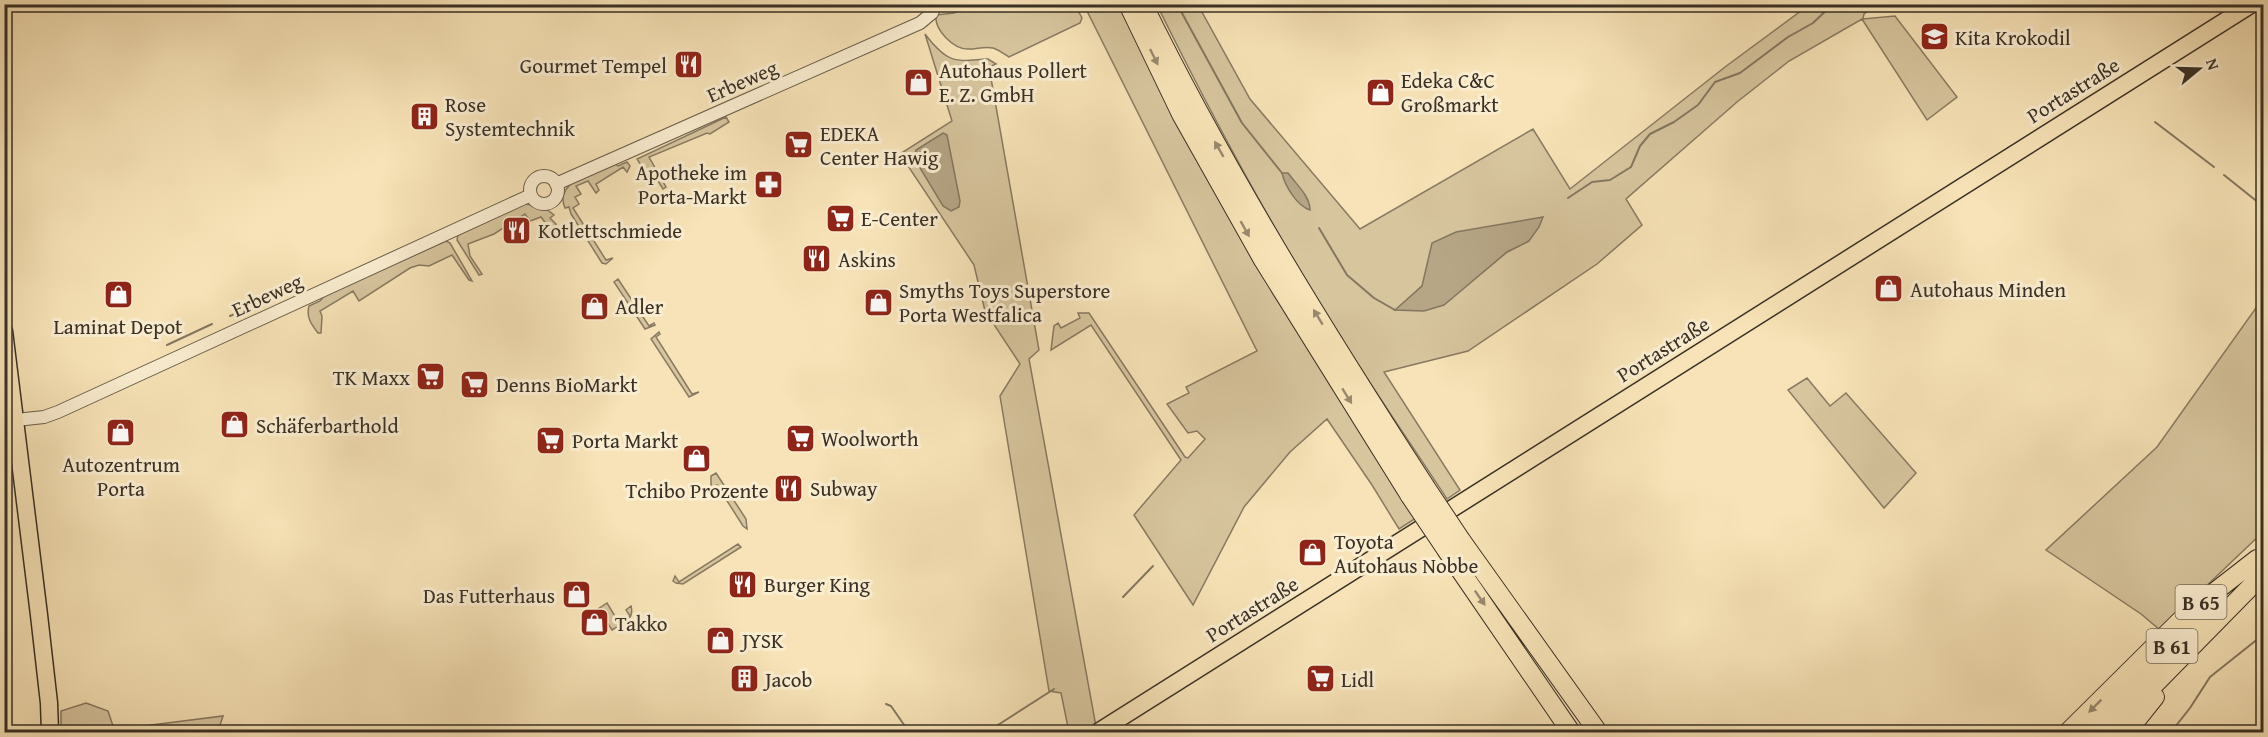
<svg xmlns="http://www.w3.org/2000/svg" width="2268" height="737" font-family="'Gentium Book Plus',serif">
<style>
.green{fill:#d7c59e;stroke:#887a62;stroke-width:1.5;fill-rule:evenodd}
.water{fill:#b6a686;stroke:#847760;stroke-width:1.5}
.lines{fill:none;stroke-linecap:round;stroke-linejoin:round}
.stream{stroke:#847760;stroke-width:2}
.minor-casing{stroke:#685d4a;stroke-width:14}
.major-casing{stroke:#393026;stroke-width:19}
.highway-casing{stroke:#393026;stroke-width:20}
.minor{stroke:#faedd0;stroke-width:12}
.major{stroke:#f7e3b7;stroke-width:16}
.highway{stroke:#f7e3b7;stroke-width:18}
.highway-bridge-casing{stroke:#393026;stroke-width:20;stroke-linecap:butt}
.highway-bridge{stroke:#f7e3b7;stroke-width:18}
.oneway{fill:#988a6e}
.labels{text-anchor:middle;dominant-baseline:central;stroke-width:6;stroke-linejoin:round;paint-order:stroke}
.shield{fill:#faedd0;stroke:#736959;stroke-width:1.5}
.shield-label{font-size:20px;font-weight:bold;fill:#393026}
.poi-label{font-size:21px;fill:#393026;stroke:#faedd0;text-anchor:start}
.street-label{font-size:21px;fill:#393026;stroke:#faedd0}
</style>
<rect width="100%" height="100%" fill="#f7e3b7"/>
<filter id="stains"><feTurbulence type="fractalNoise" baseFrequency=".00333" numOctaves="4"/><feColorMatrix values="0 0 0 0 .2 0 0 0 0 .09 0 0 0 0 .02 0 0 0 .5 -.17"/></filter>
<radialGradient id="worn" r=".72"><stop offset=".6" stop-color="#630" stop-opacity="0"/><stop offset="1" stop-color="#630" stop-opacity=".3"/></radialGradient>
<path class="green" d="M 971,4 L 1075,5 L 1082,18 L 1080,23 L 1009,57 C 1004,54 999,50 993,48 C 985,46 977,49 969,49 C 954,50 934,30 936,15 L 954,13 Z
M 1084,5 L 1118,5 L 1177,119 L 1416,518 L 1399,529 L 1372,485 L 1327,419 L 1290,452 L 1244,507 L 1193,605 L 1134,515 L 1181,460 L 1091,325 L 1051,350 L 1054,326 L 1058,323 L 1061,328 L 1080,318 L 1078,313 L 1089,313 L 1185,457 L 1188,458 L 1205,439 L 1197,431 L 1188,433 L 1167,404 L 1189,393 L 1186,387 L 1257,351 Z
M 1157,5 L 1198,5 L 1250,99 L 1360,229 L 1533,129 L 1570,189 L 1725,67 L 1809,5 L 1877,5 L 1864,14 L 1863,19 L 1895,16 L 1957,97 L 1927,120 L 1862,19 L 1789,61 L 1737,102 L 1626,199 L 1642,225 L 1597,264 L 1468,351 L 1384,372 L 1460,490 L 1447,499 C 1397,423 1345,348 1299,269 C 1248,183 1201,94 1157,5 ZM 1529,241 L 1507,252 L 1473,280 L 1396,310 L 1422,286 Z
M 925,34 C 947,63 954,62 988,59 L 996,64 L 989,67 L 1039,350 L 1029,359 L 1097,732 L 1069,732 L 1061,693 L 1049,691 L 1000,396 L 1020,364 L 985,311 L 974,265 L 900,154 L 952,121 Z
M 726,117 L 729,122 L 710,134 L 707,133 L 649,157 L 666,187 L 663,189 L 651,170 L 646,173 L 637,159 Z
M 627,162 L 630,166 L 627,172 L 623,167 L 596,184 L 599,190 L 596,193 L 588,181 L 576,186 L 581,194 L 575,197 L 579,204 L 573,208 L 606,260 L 613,258 L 606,264 L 602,263 L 571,214 L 569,207 L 565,208 C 553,181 596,172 614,163 L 618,166 Z
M 524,204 C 536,205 545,207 554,215 L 550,218 L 556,224 L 556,227 L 550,229 L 541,217 L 530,221 L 525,214 L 494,234 L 468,244 L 470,256 L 482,274 L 479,275 L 457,240 L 458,235 Z
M 446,241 L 450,243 L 472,281 L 469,280 L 452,255 L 429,266 L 419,265 L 410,268 L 359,301 L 353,291 L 320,311 L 322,316 L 321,333 L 318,333 C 311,324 306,317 309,306 L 320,301 L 325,295 Z
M 618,279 L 649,326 L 654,323 L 655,325 L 645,329 L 614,282 Z
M 2263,298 L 2263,532 L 2160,630 L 2141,614 L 2046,550 L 2157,447 Z
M 659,332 L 660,334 L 656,337 L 692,394 L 699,392 L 689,397 L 651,339 Z
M 1807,378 L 1830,406 L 1846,393 L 1916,473 L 1884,508 L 1788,390 Z
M 716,473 L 746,519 L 747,529 L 743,526 L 717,485 L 711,488 L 711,476 Z
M 738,544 L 741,547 L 683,584 L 676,583 L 673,581 L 675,576 L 679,582 Z
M 607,603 L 619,623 L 630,616 L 626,610 L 631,606 C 635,620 622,624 612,630 L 598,609 Z
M 86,703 L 108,711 L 115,732 L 61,732 L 61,711 Z
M 223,716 L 220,725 L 225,732 L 126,732 L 151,725 Z"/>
<path class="water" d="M 943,133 L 947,135 L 960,201 L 959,207 L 951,211 L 943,206 L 914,158 L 916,150 Z
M 1282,173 L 1288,173 C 1296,184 1310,196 1310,210 C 1297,206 1285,186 1282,173 Z
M 1543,217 L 1539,227 L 1529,241 L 1507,252 L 1444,305 L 1424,311 L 1395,310 L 1422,286 L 1432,243 L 1456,232 Z"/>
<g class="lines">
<path class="stream" d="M 1177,4 L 1242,123 L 1282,173
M 2155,122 L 2214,167
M 2224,175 L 2264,207
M 1568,198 L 1592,182 L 1610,180 L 1631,167 L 1640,146 L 1650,134 L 1674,122 L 1698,105 L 1715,82 L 1740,73 L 1788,37 L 1813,23 L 1833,4
M 1319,228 L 1347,275 L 1374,298 L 1395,310
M 230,316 L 274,297
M 167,345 L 212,324
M 1123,597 L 1153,566
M 886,704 L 891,706 L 909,732
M 987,732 L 1054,689
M 2171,732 L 2190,708 L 2210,677 L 2264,634"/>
<defs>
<path id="minor" d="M530 190a14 14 0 1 1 28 0a14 14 0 1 1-28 0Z
M 556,184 L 920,23 L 932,13 L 936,4
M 16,420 L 44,417 L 58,412 L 531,195"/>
<path id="major" d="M 4,331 L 39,615 L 49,703 L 50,732
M 1098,732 L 2252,4"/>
<path id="highway" d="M 1128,4 L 1181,114 L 1263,260 L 1410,496
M 1143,4 C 1225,171 1324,330 1425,486
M 1461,540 L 1598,732
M 1447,551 L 1571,732
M 2068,732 L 2190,611 L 2257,559
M 2088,732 L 2198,620
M 2108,732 L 2264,573
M 2127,732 L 2155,697"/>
</defs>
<use href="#minor" class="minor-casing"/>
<use href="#major" class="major-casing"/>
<use href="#highway" class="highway-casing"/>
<use href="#minor" class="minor"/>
<use href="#major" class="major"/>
<use href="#highway" class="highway"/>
<defs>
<path id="highway-bridge" d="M 1425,486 L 1461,540
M 1410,496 L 1447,551"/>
</defs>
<use href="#highway-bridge" class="highway-bridge-casing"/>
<use href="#highway-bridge" class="highway-bridge"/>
</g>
<defs><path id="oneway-solid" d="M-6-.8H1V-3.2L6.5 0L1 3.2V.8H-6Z" transform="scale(1.5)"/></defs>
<g class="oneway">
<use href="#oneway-solid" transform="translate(1154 57) rotate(64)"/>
<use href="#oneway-solid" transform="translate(1219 149) rotate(-120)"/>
<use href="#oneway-solid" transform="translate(1245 229) rotate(61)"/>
<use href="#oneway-solid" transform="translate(1318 317) rotate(-121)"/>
<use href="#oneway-solid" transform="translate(1347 396) rotate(58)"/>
<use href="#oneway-solid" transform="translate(1480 598) rotate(55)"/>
<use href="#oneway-solid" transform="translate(2095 706) rotate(135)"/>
</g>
<defs>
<symbol id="school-square" viewBox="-11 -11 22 22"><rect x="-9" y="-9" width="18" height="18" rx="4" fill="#8f2418" stroke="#faedd0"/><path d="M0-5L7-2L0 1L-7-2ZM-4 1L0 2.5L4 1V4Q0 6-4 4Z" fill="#fff"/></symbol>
<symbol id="restaurant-square" viewBox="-11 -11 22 22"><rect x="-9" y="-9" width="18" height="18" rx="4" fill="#8f2418" stroke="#faedd0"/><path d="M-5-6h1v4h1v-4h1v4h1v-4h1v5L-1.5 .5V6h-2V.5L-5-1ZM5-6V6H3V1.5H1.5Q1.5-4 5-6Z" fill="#fff"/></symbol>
<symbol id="shop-square" viewBox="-11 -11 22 22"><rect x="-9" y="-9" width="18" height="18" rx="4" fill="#8f2418" stroke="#faedd0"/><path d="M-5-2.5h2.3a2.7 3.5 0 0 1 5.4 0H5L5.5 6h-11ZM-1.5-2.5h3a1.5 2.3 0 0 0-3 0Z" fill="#fff"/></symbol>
<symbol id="building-square" viewBox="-11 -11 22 22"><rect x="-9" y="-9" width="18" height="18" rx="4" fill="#8f2418" stroke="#faedd0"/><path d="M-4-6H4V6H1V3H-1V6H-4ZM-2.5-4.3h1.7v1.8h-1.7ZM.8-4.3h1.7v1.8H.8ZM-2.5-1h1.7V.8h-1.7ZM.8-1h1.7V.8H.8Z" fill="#fff"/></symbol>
<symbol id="supermarket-square" viewBox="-11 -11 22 22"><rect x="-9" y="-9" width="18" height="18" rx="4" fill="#8f2418" stroke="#faedd0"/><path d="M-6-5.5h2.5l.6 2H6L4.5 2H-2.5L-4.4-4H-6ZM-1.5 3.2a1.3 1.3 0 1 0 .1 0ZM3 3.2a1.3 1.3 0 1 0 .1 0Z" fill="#fff"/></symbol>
<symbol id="pharmacy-square" viewBox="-11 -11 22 22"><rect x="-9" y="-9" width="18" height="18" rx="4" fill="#8f2418" stroke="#faedd0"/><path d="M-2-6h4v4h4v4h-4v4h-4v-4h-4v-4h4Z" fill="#fff"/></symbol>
</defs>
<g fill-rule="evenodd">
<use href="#school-square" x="1918" y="20" width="33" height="33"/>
<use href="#restaurant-square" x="672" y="48" width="33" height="33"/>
<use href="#shop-square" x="902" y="66" width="33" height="33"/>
<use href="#shop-square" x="1364" y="76" width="33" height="33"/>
<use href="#building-square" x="408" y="100" width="33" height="33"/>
<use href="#supermarket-square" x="782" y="128" width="33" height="33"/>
<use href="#pharmacy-square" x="752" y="168" width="33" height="33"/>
<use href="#supermarket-square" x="824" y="202" width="33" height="33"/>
<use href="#restaurant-square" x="500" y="214" width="33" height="33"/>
<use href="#restaurant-square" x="800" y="242" width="33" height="33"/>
<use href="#shop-square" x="1872" y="272" width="33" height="33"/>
<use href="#shop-square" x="102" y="278" width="33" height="33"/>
<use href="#shop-square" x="862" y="286" width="33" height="33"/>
<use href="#shop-square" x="578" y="290" width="33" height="33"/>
<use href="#supermarket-square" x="414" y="360" width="33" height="33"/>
<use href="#supermarket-square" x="458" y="368" width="33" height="33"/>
<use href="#shop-square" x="218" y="408" width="33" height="33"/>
<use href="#shop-square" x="104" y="416" width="33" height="33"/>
<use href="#supermarket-square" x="784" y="422" width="33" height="33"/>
<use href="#supermarket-square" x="534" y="424" width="33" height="33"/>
<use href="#shop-square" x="680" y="442" width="33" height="33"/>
<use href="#restaurant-square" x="772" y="472" width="33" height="33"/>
<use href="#shop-square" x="1296" y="536" width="33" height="33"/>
<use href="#restaurant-square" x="726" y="568" width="33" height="33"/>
<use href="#shop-square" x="560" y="578" width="33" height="33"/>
<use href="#shop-square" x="578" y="606" width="33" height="33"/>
<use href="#shop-square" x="704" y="624" width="33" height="33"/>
<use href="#building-square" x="728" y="662" width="33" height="33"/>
<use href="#supermarket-square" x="1304" y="662" width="33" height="33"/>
</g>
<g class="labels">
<g class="shield">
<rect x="2175.5" y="585" width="51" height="34" rx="4.5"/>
<rect x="2146.5" y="629" width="51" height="34" rx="4.5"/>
</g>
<g class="shield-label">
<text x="2201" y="602">B 65</text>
<text x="2172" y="646">B 61</text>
</g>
<g class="poi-label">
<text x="1955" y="37">Kita Krokodil</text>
<text x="667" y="65" text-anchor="end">Gourmet Tempel</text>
<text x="939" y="70">Autohaus Pollert<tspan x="939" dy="24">E. Z. GmbH</tspan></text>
<text x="1401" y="80">Edeka C&amp;C<tspan x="1401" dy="24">Großmarkt</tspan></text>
<text x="445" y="104">Rose<tspan x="445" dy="24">Systemtechnik</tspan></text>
<text x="820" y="133">EDEKA<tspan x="820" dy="24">Center Hawig</tspan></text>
<text x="747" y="172" text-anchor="end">Apotheke im<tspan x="747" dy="24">Porta-Markt</tspan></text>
<text x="861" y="218">E-Center</text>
<text x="538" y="230">Kotlettschmiede</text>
<text x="838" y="259">Askins</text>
<text x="1910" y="289">Autohaus Minden</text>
<text x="899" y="290">Smyths Toys Superstore<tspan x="899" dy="24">Porta Westfalica</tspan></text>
<text x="615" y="306">Adler</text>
<text x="118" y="326" text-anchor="middle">Laminat Depot</text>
<text x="410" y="377" text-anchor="end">TK Maxx</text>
<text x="496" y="384">Denns BioMarkt</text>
<text x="256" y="425">Schäferbarthold</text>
<text x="821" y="438">Woolworth</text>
<text x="572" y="440">Porta Markt</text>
<text x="121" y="464" text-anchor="middle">Autozentrum<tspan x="121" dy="24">Porta</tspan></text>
<text x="810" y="488">Subway</text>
<text x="697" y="490" text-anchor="middle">Tchibo Prozente</text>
<text x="1334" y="541">Toyota<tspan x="1334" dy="24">Autohaus Nobbe</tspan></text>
<text x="764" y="584">Burger King</text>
<text x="555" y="595" text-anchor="end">Das Futterhaus</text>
<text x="615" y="623">Takko</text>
<text x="742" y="640">JYSK</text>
<text x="765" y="679">Jacob</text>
<text x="1341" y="679">Lidl</text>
</g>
<g class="street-label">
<text transform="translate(742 81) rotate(-24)">Erbeweg</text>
<text transform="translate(2073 90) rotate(-32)">Portastraße</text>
<text transform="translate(267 295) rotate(-25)">Erbeweg</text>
<text transform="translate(1663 349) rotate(-32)">Portastraße</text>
<text transform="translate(1252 609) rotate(-32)">Portastraße</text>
</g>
</g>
<rect width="2268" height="737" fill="none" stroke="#f7e3b7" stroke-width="24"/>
<rect x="6" y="6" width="2256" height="725" fill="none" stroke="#393026" stroke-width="3"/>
<rect x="12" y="12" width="2244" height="713" fill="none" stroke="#393026" stroke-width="1.5"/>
<g transform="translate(2199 69) rotate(71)" stroke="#faedd0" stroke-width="4.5" paint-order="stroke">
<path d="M0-4.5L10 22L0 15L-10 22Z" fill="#393026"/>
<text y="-9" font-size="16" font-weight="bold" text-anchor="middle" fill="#393026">N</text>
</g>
<rect width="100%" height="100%" filter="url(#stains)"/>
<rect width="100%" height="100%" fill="url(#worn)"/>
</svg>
